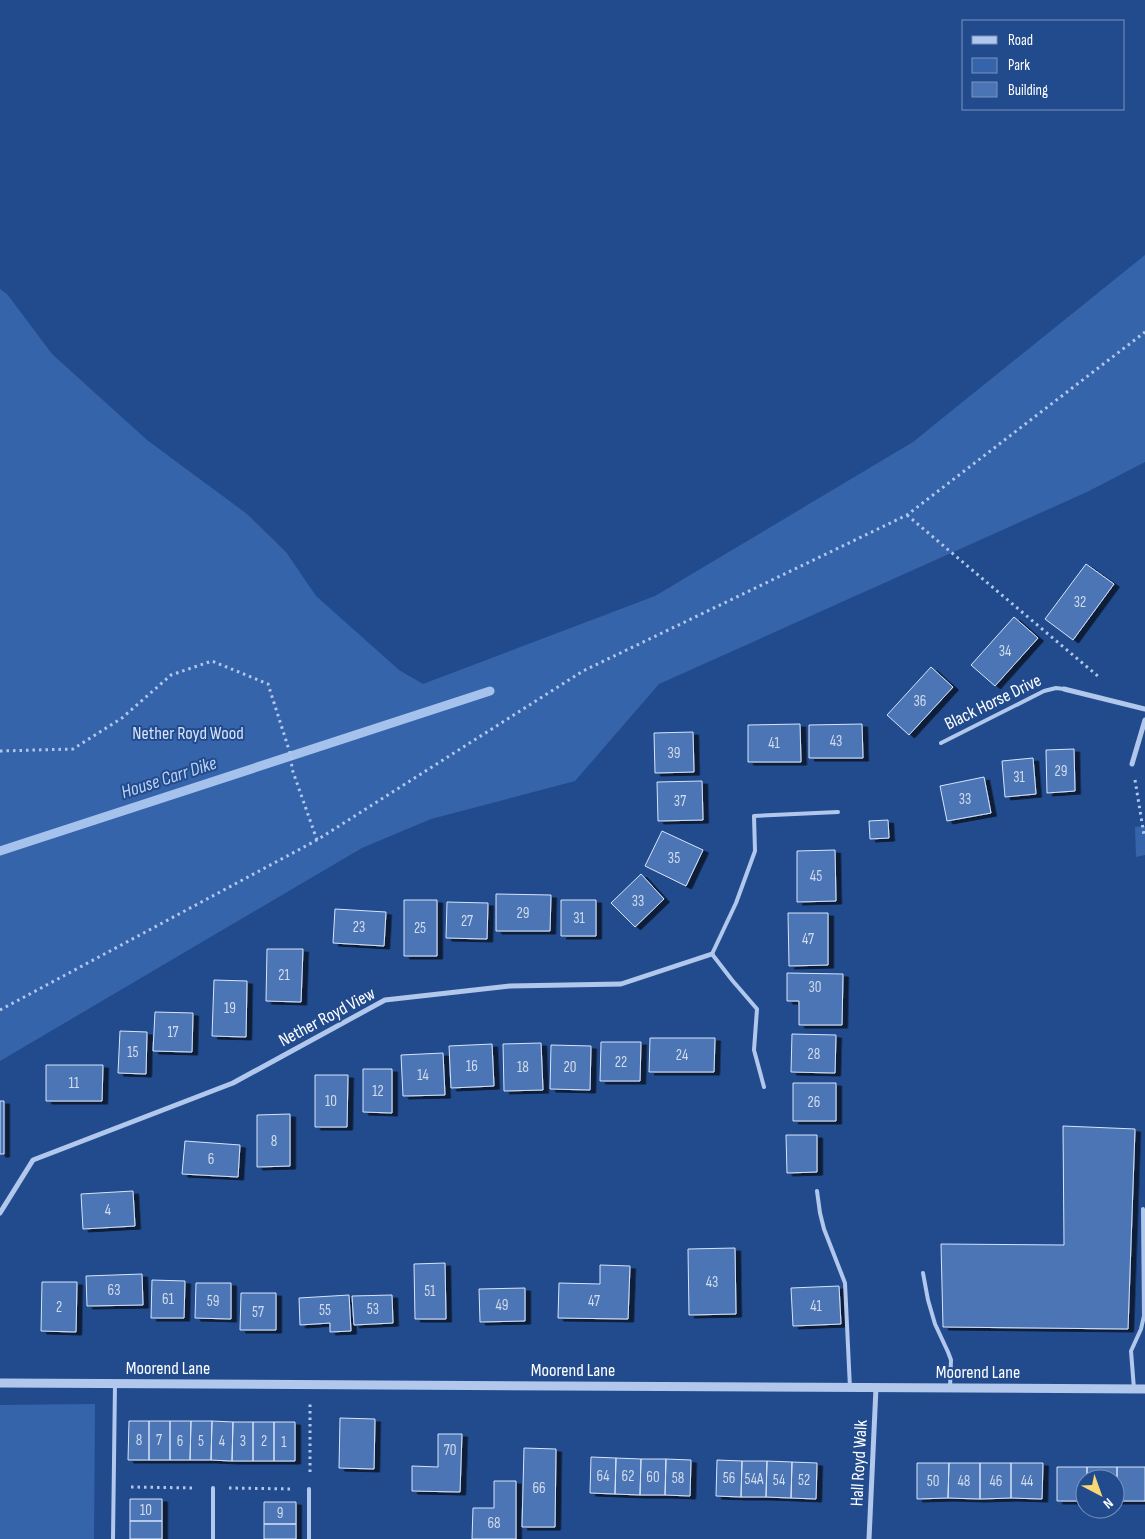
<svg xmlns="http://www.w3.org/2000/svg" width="1145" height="1539" font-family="'Sofia Sans Condensed',sans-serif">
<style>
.green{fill:#3664ab}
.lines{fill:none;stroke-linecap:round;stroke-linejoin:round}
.stream{stroke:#a5c2ed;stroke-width:9}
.building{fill:#4b74b5;stroke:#d6e4f9;filter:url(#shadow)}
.path{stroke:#b1c8ec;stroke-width:3;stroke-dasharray:2.5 4;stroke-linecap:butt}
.service{stroke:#b1c8ec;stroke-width:4}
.minor{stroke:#b1c8ec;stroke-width:5}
.tertiary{stroke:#b1c8ec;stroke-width:9}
.labels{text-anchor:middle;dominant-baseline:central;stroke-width:4;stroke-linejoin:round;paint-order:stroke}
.number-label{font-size:15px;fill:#d2dcec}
.street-label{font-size:18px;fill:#fff;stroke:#224b8e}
.park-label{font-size:18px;fill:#d6e4f9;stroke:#224b8e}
.water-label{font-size:19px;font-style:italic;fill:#bdd3f3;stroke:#224b8e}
</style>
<defs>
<filter id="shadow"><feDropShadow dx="5.5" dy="3" stdDeviation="0" flood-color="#0009"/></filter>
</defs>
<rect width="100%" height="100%" fill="#224b8e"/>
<path class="green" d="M 1145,255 L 1145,462 L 1087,492 L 659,684 L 575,781 L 431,819 L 362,848 L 0,1061 L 0,289 L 7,294 L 52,354 L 147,440 L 247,514 L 286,552 L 316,596 L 399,670 L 423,684 L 655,596 L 913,442 Z
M 1145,826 L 1145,855 L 1136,857 L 1135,827 Z
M 95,1404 L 94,1539 L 0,1539 L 0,1405 Z"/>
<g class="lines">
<path class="stream" d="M 0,851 L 490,691"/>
</g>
<path class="building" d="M 1086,564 L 1114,584 L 1073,640 L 1045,619 Z
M 1014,617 L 1038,638 L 995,686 L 971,665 Z
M 931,667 L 953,687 L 909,735 L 887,715 Z
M 800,724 L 801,762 L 748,762 L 748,725 Z
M 862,724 L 863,758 L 809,758 L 809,725 Z
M 693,732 L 694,772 L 655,773 L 654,733 Z
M 1074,749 L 1075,791 L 1047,793 L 1046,750 Z
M 1033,758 L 1036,794 L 1005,797 L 1002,761 Z
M 984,777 L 991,813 L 947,821 L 940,786 Z
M 702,781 L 703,820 L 658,821 L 657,782 Z
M 888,820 L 889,838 L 870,839 L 869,821 Z
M 662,831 L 703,850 L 686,886 L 645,866 Z
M 835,850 L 836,901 L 797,902 L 797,851 Z
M 641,874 L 664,899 L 635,927 L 611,903 Z
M 496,894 L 551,895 L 550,931 L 496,931 Z
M 404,900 L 437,900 L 437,956 L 404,956 Z
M 561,900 L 596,900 L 596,936 L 561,936 Z
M 447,902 L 488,903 L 487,939 L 446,938 Z
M 335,909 L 386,912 L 384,946 L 333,943 Z
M 788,913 L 828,913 L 828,965 L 789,966 Z
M 267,949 L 303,949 L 301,1002 L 266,1001 Z
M 787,973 L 843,974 L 842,1025 L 799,1025 L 799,1001 L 787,1001 Z
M 214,980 L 247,981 L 246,1037 L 212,1036 Z
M 155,1012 L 193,1013 L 192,1052 L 153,1051 Z
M 120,1031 L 147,1032 L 146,1074 L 118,1073 Z
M 792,1034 L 836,1035 L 835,1073 L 791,1072 Z
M 650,1038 L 715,1038 L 714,1072 L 649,1072 Z
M 601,1042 L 641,1042 L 640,1081 L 600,1081 Z
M 541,1043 L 543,1090 L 504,1091 L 503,1044 Z
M 492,1044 L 494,1086 L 451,1088 L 449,1046 Z
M 551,1045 L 591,1046 L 590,1090 L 550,1089 Z
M 443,1053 L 445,1095 L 403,1096 L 401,1055 Z
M 46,1065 L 103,1065 L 102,1101 L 46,1101 Z
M 363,1069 L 392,1069 L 392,1113 L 363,1112 Z
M 315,1075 L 348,1075 L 347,1127 L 315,1127 Z
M 793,1083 L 836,1083 L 836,1121 L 793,1121 Z
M 0,1101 L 4,1101 L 4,1154 L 0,1154 Z
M 290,1114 L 290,1166 L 257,1167 L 257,1115 Z
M 1063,1126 L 1135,1129 L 1128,1329 L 943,1327 L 941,1244 L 1064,1245 Z
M 786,1135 L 817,1135 L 817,1172 L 787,1173 Z
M 185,1141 L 240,1145 L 238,1177 L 182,1174 Z
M 133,1191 L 135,1226 L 83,1229 L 81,1194 Z
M 735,1248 L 736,1314 L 689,1315 L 688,1249 Z
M 445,1263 L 446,1319 L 415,1319 L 414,1264 Z
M 600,1265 L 630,1266 L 628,1319 L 558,1318 L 559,1283 L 600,1284 Z
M 142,1274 L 143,1305 L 87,1306 L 86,1276 Z
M 152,1280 L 185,1281 L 184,1318 L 151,1318 Z
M 42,1282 L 77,1282 L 76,1332 L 41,1331 Z
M 196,1283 L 231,1283 L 231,1319 L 195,1318 Z
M 839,1286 L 841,1324 L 793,1326 L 791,1288 Z
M 525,1288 L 525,1321 L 480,1322 L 479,1289 Z
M 241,1293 L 276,1293 L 276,1330 L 240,1330 Z
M 349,1295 L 351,1331 L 330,1332 L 330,1323 L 300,1325 L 299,1298 Z
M 392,1295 L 393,1323 L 354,1325 L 352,1296 Z
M 340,1418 L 375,1419 L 374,1469 L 339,1468 Z
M 129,1421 L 149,1421 L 149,1460 L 128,1460 Z
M 149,1421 L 170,1421 L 170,1460 L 149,1460 Z
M 170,1421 L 191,1421 L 190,1460 L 170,1460 Z
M 191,1421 L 212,1421 L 211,1460 L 190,1460 Z
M 212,1421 L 233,1422 L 232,1461 L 211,1460 Z
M 233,1422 L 253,1422 L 253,1461 L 232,1461 Z
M 253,1422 L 274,1422 L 274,1461 L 253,1461 Z
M 274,1422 L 295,1422 L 295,1461 L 274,1461 Z
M 438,1434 L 462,1434 L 460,1492 L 412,1491 L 412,1466 L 438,1467 Z
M 524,1448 L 556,1449 L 555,1527 L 522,1527 Z
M 591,1457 L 616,1458 L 615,1494 L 590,1493 Z
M 616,1458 L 641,1459 L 640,1495 L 615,1494 Z
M 641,1459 L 666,1459 L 665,1495 L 640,1495 Z
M 666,1459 L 691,1460 L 690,1496 L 665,1495 Z
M 717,1460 L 742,1461 L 741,1497 L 716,1496 Z
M 742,1461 L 767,1461 L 766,1497 L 741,1497 Z
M 767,1461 L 792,1462 L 791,1498 L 766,1497 Z
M 792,1462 L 817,1463 L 816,1499 L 791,1498 Z
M 917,1463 L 949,1463 L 948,1498 L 917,1499 Z
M 949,1463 L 980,1463 L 980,1499 L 948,1498 Z
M 980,1463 L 1011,1463 L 1011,1498 L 980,1499 Z
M 1011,1463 L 1043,1463 L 1042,1499 L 1011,1498 Z
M 1057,1467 L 1087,1467 L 1087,1479 L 1085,1479 L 1085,1501 L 1057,1501 Z
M 1087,1467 L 1117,1467 L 1117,1501 L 1115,1501 L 1115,1479 L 1087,1479 Z
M 1117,1467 L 1145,1467 L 1145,1501 L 1117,1501 Z
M 494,1481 L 516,1481 L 516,1539 L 472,1539 L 473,1508 L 494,1508 Z
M 130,1499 L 162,1499 L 162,1521 L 130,1521 Z
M 264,1502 L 296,1502 L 296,1524 L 264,1524 Z
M 130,1521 L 162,1521 L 162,1539 L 130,1539 Z
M 264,1524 L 296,1524 L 296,1539 L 264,1539 Z"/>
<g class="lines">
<path class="path" d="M 907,515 L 1099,677
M 0,751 L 73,749 L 122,718 L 171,675 L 212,661 L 268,684 L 291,756 L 292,769 L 317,840
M 1135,780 L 1144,835 L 1145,835
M 0,1010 L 317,840 L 583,671 L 907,515 L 1145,332
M 310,1472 L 310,1404
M 131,1487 L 195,1488
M 229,1488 L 293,1489"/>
<path class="service" d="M 941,743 L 1044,691 L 1056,688 L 1064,689
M 764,1087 L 754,1050 L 757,1009 L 732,980 L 712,954 L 736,903 L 755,851 L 754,816 L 838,812
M 817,1191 L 820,1213 L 824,1229 L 845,1283 L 850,1388
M 923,1273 L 928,1300 L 935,1324 L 948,1352 L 951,1360 L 950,1388
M 1134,1389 L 1131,1351 L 1141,1329 L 1144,1316 L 1143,1209
M 113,1539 L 115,1384
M 213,1539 L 213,1488
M 309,1539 L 309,1489"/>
<path class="minor" d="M 1064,689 L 1145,709
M 1132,764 L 1145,720
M 0,1213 L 33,1160 L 233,1083 L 385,1000 L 510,986 L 621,984 L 712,954
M 869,1539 L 876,1388"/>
<path class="tertiary" d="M 0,1383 L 1145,1389"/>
</g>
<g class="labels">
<g class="number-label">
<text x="1080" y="602">32</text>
<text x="1005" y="651">34</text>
<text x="920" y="701">36</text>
<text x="836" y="741">43</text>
<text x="774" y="743">41</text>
<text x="674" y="753">39</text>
<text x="1061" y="771">29</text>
<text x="1019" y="777">31</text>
<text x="965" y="799">33</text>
<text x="680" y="801">37</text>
<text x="674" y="858">35</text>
<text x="816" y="876">45</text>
<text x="638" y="901">33</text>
<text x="523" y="913">29</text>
<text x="579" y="918">31</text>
<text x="467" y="921">27</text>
<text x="359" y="927">23</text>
<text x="420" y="928">25</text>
<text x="808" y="939">47</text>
<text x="284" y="975">21</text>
<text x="815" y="987">30</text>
<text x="230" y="1008">19</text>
<text x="173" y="1032">17</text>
<text x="133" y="1052">15</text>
<text x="814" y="1054">28</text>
<text x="682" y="1055">24</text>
<text x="621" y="1062">22</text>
<text x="472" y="1066">16</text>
<text x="523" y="1067">18</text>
<text x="570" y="1067">20</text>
<text x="423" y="1075">14</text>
<text x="74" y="1083">11</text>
<text x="378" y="1091">12</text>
<text x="331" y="1101">10</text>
<text x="814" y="1102">26</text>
<text x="274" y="1141">8</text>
<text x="211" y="1159">6</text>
<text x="108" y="1210">4</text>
<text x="712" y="1282">43</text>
<text x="114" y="1290">63</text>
<text x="430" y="1291">51</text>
<text x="168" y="1299">61</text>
<text x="213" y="1301">59</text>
<text x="594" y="1301">47</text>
<text x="502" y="1305">49</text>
<text x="816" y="1306">41</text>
<text x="59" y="1307">2</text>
<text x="373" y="1309">53</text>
<text x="325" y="1310">55</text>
<text x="258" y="1312">57</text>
<text x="139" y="1440">8</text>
<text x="159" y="1440">7</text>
<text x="180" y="1441">6</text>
<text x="201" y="1441">5</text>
<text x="222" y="1441">4</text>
<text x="243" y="1441">3</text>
<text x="264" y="1441">2</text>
<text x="284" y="1442">1</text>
<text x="450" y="1450">70</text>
<text x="603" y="1476">64</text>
<text x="628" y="1476">62</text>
<text x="653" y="1477">60</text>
<text x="678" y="1478">58</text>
<text x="729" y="1478">56</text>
<text x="754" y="1479">54A</text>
<text x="779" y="1480">54</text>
<text x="804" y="1480">52</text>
<text x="933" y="1481">50</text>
<text x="964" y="1481">48</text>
<text x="996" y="1481">46</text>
<text x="1027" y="1481">44</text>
<text x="539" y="1488">66</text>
<text x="146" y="1510">10</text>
<text x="280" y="1513">9</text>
<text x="494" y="1523">68</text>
</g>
<g class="street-label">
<text transform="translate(993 702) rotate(-26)">Black Horse Drive</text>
<text transform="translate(327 1017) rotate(-28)">Nether Royd View</text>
<text x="168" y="1368">Moorend Lane</text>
<text x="573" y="1370">Moorend Lane</text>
<text x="978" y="1372">Moorend Lane</text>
<text transform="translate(859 1463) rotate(-87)">Hall Royd Walk</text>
</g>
<g class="park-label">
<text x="188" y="733">Nether Royd Wood</text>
</g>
<g class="water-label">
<text transform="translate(169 778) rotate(-18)">House Carr Dike</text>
</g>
</g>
<rect x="962" y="20" width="162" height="90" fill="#224b8e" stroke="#7a93bb"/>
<rect x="972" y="36" width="25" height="8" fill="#b1c8ec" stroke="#7a93bb"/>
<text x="1008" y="45" font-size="15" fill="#ffffff">Road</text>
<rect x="972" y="58" width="25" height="15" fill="#3664ab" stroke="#7a93bb"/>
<text x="1008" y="70" font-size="15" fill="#ffffff">Park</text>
<rect x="972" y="82" width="25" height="15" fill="#4b74b5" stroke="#7a93bb"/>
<text x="1008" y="95" font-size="15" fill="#ffffff">Building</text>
<g transform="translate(1100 1494) rotate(139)"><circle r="24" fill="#224b8e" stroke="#7a93bb"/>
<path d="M0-4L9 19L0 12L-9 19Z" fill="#f8d873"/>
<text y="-8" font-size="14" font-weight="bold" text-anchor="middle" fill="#ffffff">N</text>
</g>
</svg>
